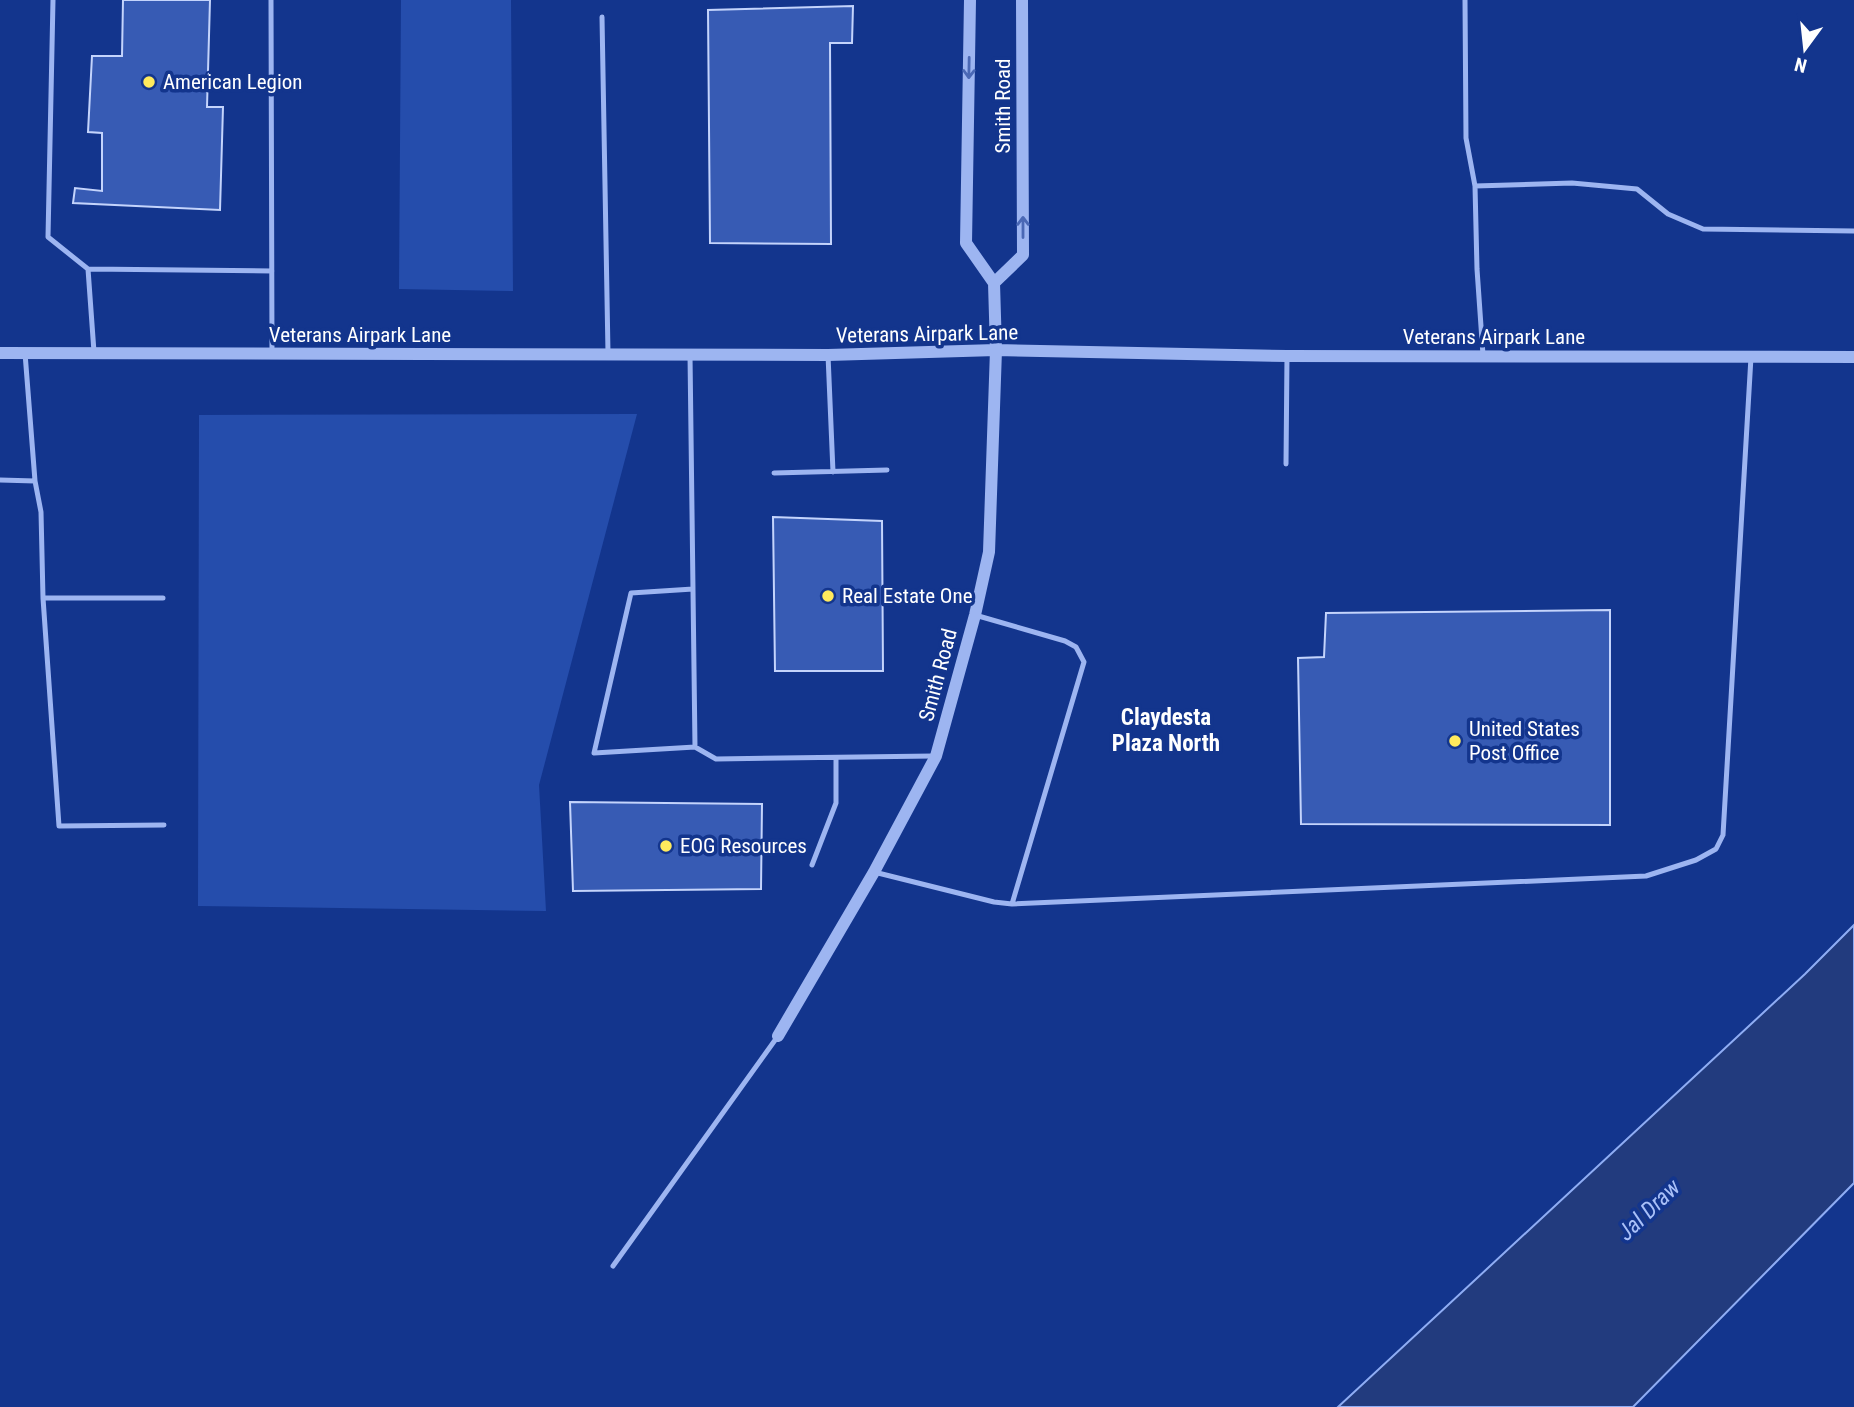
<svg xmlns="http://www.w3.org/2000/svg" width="1854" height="1407" font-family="'Roboto Condensed',sans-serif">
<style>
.green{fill:#254dac}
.water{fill:#223b7e;stroke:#8fadf4;stroke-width:2}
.building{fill:#375bb4;stroke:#c4d4fc;stroke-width:2}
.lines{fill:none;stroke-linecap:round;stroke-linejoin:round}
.service{stroke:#9db5f1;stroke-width:5}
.tertiary{stroke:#9db5f1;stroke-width:12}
.oneway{stroke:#4a68b5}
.poi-dot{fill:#ffea5d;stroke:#13358d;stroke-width:2.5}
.labels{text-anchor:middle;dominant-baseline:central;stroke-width:7;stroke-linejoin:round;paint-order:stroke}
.poi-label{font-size:21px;fill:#fff;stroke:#13358d;text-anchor:start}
.street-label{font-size:21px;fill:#fff;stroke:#13358d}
.neighbourhood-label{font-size:23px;font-weight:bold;fill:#fff;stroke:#13358d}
.water-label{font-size:23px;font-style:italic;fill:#a9c0f8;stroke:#13358d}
</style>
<rect width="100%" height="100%" fill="#13358d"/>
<path class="green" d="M 401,0 L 511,0 L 513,291 L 399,289 Z
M 637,414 L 539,785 L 546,911 L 198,906 L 199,415 Z"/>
<path class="water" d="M 1854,925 L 1854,1183 L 1633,1407 L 1338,1407 L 1805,974 Z"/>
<path class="building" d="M 123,0 L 210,0 L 207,107 L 223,107 L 220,210 L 73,203 L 75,188 L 102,191 L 102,133 L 88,132 L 92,56 L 122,56 Z
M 853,6 L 852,43 L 830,43 L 831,244 L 710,243 L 708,10 Z
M 773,517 L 882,521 L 883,671 L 775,671 Z
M 1610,610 L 1610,825 L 1301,824 L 1298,658 L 1324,657 L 1326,613 Z
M 570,802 L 762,804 L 761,889 L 573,891 Z"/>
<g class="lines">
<path class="service" d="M 53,0 L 48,237 L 88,269
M 271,0 L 272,354
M 1465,0 L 1466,138 L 1475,186
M 602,17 L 608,353
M 94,352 L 88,269 L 272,271
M 25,353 L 35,481 L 41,512 L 43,598 L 59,826 L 164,825
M 690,355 L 695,747 L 716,759 L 933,756
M 828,355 L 833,472
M 1483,355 L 1477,269 L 1475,186 L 1572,183 L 1637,189 L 1668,214 L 1703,229 L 1854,231
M 1286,464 L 1287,356
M 774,473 L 887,470
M 0,480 L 35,481
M 693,589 L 631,593 L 594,753 L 695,747
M 43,598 L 163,598
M 812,865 L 836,803 L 836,759
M 874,872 L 994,902 L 1012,904 L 1084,662 L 1076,647 L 1065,641 L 975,615
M 1012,904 L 1646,876 L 1696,860 L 1716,849 L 1723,835 L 1751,357
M 613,1266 L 778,1036"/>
<path class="tertiary" d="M 994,283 L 1023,255 L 1022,0
M 0,353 L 828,355 L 996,350 L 1287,356 L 1854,357
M 778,1036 L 874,872 L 936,756 L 975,615 L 989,552 L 996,350 L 994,283 L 966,243 L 970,0"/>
</g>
<defs><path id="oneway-shaft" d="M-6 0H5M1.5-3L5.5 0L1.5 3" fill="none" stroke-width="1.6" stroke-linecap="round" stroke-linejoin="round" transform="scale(1.75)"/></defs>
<g class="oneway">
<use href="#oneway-shaft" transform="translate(969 68) rotate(91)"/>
<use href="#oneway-shaft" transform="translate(1023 227) rotate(-90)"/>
</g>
<g class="poi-dot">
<circle cx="149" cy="82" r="7"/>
<circle cx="828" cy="596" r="7"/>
<circle cx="1455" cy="741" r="7"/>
<circle cx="666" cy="846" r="7"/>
</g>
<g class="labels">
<g class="poi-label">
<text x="163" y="82">American Legion</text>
<text x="842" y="596">Real Estate One</text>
<text x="1469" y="729">United States<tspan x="1469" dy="24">Post Office</tspan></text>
<text x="680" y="846">EOG Resources</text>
</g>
<g class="street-label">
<text transform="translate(1003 106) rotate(-90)">Smith Road</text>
<text transform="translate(927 334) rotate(-1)">Veterans Airpark Lane</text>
<text x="360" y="335">Veterans Airpark Lane</text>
<text x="1494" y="337">Veterans Airpark Lane</text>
<text transform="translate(938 675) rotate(-75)">Smith Road</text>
</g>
<g class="neighbourhood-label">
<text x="1166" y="717">Claydesta<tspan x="1166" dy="26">Plaza North</tspan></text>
</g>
<g class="water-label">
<text transform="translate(1649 1210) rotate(-44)">Jal Draw</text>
</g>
</g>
<g transform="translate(1805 49) rotate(195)" stroke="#13358d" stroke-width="5" paint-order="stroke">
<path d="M0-5L12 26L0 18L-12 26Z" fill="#ffffff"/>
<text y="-10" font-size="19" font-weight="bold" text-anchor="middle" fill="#ffffff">N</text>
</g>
</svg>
